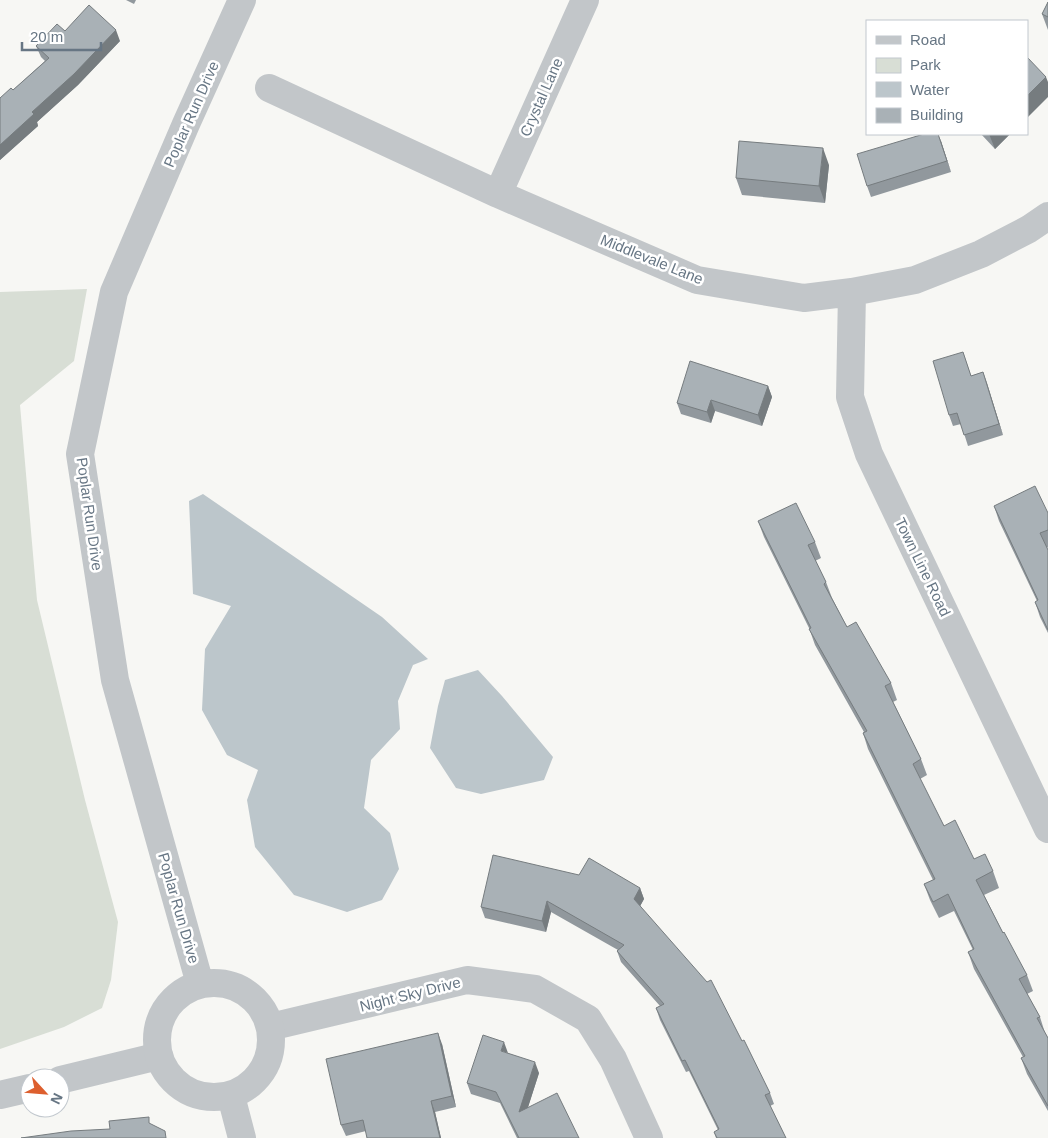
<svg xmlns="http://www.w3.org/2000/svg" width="1048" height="1138" font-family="Arial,sans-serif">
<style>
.green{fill:#d8ded5}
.water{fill:#bcc6cb}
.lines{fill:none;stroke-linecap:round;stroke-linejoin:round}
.minor{stroke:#c2c6c9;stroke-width:28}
.tertiary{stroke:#c2c6c9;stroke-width:28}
.wall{fill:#91989d}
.shaded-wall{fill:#767c7f}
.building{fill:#a9b1b6;stroke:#767c7f}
.labels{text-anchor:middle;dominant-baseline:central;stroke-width:5;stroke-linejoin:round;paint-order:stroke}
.street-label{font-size:15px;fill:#677684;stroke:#fff}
</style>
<rect width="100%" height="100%" fill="#f7f7f4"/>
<path class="green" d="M 87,289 L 74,361 L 20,405 L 37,600 L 85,800 L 118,922 L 111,980 L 102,1008 L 64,1027 L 0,1049 L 0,292 Z"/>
<path class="water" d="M 203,494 L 382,617 L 428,659 L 413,665 L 398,701 L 400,729 L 371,760 L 364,808 L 390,833 L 399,869 L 382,900 L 347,912 L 294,895 L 255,847 L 247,800 L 258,770 L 227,755 L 202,710 L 205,649 L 231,606 L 193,594 L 189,501 Z
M 478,670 L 502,696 L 553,757 L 544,780 L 481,794 L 456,788 L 430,748 L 438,706 L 445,680 Z"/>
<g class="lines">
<path class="minor" d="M 269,88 L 498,194 L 697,280 L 804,298 L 852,292 L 915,280 L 981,254 L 1029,229 L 1048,216
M 498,194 L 585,0
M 852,292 L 850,397 L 869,454 L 1048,829
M 270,1027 L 467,980 L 535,989 L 588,1019 L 613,1059 L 649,1138
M 60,1080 L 159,1056
M 0,1095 L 30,1088"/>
<path class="tertiary" d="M157 1040a57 57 0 1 1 114 0a57 57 0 1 1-114 0Z
M 200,984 L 115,680 L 80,454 L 114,292 L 186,124 L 242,0
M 231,1096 L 242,1138"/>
</g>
<path class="wall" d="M 126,0 L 136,0 L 134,4 Z
M 1048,2 L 1048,30 L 1042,14 Z
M 65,31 L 120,41 L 78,85 L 37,122 L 38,126 L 0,160 L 0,98 L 13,90 L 45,61 L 41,57 L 36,46 Z
M 981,134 L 1010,134 L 995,149 Z
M 941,141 L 951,172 L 871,197 L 867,186 Z
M 829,165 L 825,203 L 742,195 L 736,178 Z
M 963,352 L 971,376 L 983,372 L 1003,435 L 968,446 L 961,424 L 953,426 L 949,415 Z
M 768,386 L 772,397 L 762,426 L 715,411 L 711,423 L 681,414 L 677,403 Z
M 994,506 L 1048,513 L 1048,547 L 1047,548 L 1048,550 L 1048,633 L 1040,617 L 1035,602 L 1037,601 L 999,521 Z
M 758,521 L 815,542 L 821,558 L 815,561 L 826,582 L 832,598 L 847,627 L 891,683 L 897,700 L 893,702 L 921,759 L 927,775 L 920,779 L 944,826 L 974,859 L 993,871 L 999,888 L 984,895 L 1003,933 L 1027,975 L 1033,991 L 1027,994 L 1040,1017 L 1045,1033 L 1048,1038 L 1048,1111 L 1027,1074 L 1021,1058 L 1023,1057 L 974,969 L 968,952 L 973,950 L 954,911 L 939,918 L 930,900 L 924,884 L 933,880 L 868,749 L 863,733 L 864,732 L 815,645 L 809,628 L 764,537 Z
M 640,888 L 644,899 L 640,906 L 742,1041 L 770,1093 L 774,1104 L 770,1106 L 786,1138 L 716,1138 L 714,1132 L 718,1130 L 689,1071 L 686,1072 L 660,1020 L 656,1008 L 660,1006 L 621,962 L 617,951 L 618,950 L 551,912 L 546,932 L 485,918 L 481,907 Z
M 442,1044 L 456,1107 L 435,1112 L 441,1138 L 367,1138 L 366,1131 L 346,1136 L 341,1125 Z
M 508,1053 L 539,1073 L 528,1107 L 579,1138 L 517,1138 L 500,1103 L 471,1094 L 467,1083 Z"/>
<path class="shaded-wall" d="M 116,30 L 120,41 L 78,85 L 37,122 L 38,126 L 0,160 L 0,145 L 32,112 Z
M 1046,77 L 1048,82 L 1048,97 L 1027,118 L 1027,96 Z
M 938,134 L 941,141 L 951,172 L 947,161 Z
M 989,134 L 1010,134 L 995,149 Z
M 823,148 L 829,165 L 825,203 L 819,186 Z
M 983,372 L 987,383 L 1003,435 L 999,424 Z
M 768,386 L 772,397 L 762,426 L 758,415 Z
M 711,400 L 715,411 L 711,423 L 707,412 Z
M 640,888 L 644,899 L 638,910 L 634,899 Z
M 547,901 L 551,912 L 546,932 L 542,921 Z
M 438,1033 L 442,1044 L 456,1107 L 452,1096 Z
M 504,1042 L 508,1053 L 501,1051 Z
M 535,1062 L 539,1073 L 523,1123 L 519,1112 Z
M 431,1101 L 435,1112 L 441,1138 L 440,1138 Z"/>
<path class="building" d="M 1048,2 L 1048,17 L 1042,14 Z
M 89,5 L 116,30 L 74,74 L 32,112 L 34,114 L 0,145 L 0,98 L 11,88 L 13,90 L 49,58 L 36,46 L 57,24 L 65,31 Z
M 1027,57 L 1046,77 L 1027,96 Z
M 924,134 L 938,134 L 947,161 L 867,186 L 857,154 Z
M 739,141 L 823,148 L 819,186 L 736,178 Z
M 963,352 L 971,376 L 983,372 L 999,424 L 964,435 L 957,413 L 949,415 L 933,361 Z
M 690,361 L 768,386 L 758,415 L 711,400 L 707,412 L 677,403 Z
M 1035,486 L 1048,513 L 1048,530 L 1040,533 L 1048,550 L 1048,630 L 1035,602 L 1038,600 L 994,506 Z
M 796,503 L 815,542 L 808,545 L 826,582 L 824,584 L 847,627 L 856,622 L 891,683 L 885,686 L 921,759 L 913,764 L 944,826 L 955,820 L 974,859 L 985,854 L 993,871 L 976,880 L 1003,933 L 1004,932 L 1027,975 L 1019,979 L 1040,1017 L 1037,1018 L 1048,1038 L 1048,1106 L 1021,1058 L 1025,1056 L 968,952 L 974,949 L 948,894 L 933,902 L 924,884 L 935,879 L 863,733 L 867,731 L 809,629 L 811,628 L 758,521 Z
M 493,855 L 579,875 L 589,858 L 640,888 L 634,899 L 707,982 L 711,980 L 742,1041 L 744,1040 L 770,1093 L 765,1095 L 786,1138 L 717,1138 L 714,1132 L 719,1129 L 685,1060 L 682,1061 L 656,1008 L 664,1004 L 617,951 L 624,945 L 547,901 L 542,921 L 481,907 Z
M 438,1033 L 452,1096 L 431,1101 L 440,1138 L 367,1138 L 363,1120 L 341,1125 L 326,1059 Z
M 483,1035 L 504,1042 L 501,1051 L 535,1062 L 519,1112 L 557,1093 L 579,1138 L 519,1138 L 496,1092 L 467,1083 Z
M 149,1117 L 149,1123 L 165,1131 L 166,1138 L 21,1138 L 71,1131 L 110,1129 L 109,1121 Z"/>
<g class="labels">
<g class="street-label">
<text transform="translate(541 97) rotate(-66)">Crystal Lane</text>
<text transform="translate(191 114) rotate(-66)">Poplar Run Drive</text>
<text transform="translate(652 259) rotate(22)">Middlevale Lane</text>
<text transform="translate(90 514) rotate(82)">Poplar Run Drive</text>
<text transform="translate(923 567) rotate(64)">Town Line Road</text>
<text transform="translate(179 908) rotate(74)">Poplar Run Drive</text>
<text transform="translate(410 994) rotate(-14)">Night Sky Drive</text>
</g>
</g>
<rect x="866" y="20" width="162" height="115" fill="#ffffff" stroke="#c2c8ce"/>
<rect x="876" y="36" width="25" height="8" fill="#c2c6c9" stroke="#c2c8ce"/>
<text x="910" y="45" font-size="15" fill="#677684">Road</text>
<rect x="876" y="58" width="25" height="15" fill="#d8ded5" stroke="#c2c8ce"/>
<text x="910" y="70" font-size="15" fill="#677684">Park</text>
<rect x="876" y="82" width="25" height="15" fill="#bcc6cb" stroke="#c2c8ce"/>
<text x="910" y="95" font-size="15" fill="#677684">Water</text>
<rect x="876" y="108" width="25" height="15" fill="#a9b1b6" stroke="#c2c8ce"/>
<text x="910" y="120" font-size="15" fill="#677684">Building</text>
<g transform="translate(45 1093) rotate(116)"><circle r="24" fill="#ffffff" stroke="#c2c8ce"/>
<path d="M0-4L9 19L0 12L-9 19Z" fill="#dd5f2e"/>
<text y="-8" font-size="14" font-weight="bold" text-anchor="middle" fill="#677684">N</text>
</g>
<path d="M22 42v8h79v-8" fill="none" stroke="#677684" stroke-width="2.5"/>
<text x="30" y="42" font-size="15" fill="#677684" stroke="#ffffff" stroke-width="4" paint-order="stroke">20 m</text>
</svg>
